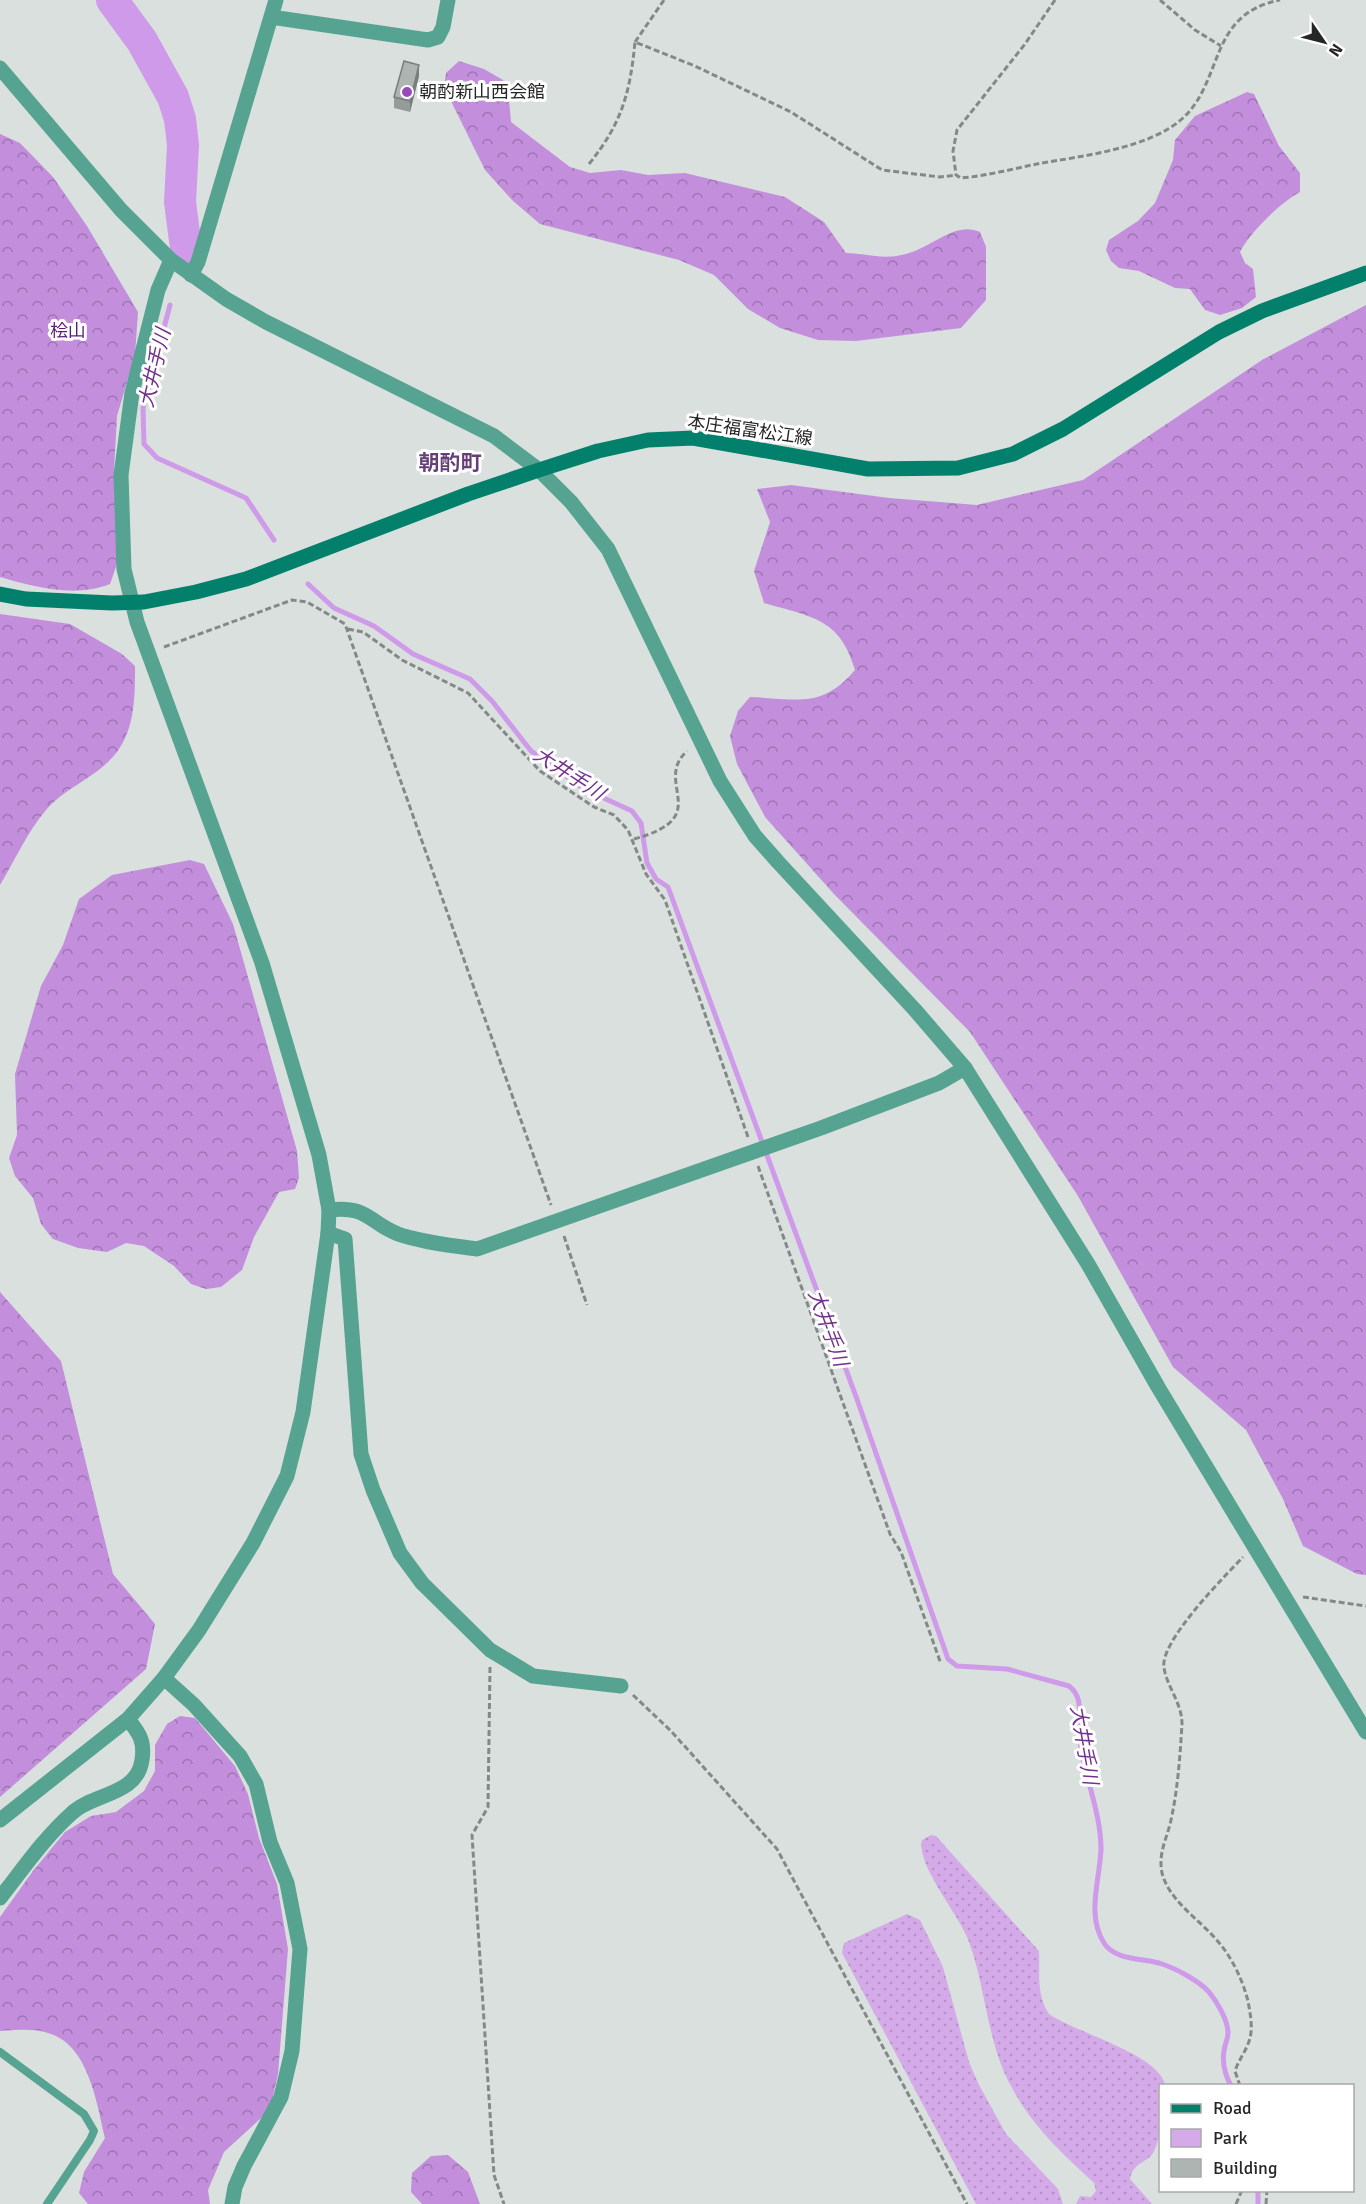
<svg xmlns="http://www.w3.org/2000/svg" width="1366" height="2204" font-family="Signika,'Noto Sans JP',sans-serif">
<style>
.green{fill:url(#green-dots)}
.forest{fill:url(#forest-crowns)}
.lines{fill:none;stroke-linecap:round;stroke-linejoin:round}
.stream{stroke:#cf9ae9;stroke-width:5}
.river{stroke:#cf9ae9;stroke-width:32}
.path{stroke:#848988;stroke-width:3;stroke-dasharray:6 3;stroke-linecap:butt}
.service{stroke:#55a390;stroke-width:8}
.minor{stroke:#55a390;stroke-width:15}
.tertiary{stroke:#55a390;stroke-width:15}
.secondary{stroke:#03806b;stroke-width:15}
.wall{fill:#959b99}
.shaded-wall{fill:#797e7d}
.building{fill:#adb4b2;stroke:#797e7d;stroke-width:1.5}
.poi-dot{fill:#984aba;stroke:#fff;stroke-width:2}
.labels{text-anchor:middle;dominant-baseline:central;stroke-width:6;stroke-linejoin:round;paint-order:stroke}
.poi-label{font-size:18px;fill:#252726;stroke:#fff;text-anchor:start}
.park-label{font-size:18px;fill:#5e1b79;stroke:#fff}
.street-label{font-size:18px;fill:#252726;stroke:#fff}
.water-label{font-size:20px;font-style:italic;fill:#73328e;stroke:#fff}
.quarter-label{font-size:21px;font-weight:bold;fill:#653f77;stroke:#fff}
</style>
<defs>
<pattern id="green-dots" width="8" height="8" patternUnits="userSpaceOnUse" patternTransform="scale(1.5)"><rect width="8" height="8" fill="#d4abe8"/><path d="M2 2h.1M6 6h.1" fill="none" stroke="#b693c7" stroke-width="1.8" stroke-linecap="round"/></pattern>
<pattern id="forest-crowns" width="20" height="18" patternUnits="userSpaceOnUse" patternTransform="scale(1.5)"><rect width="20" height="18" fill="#c38edc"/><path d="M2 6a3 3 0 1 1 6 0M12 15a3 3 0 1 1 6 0" fill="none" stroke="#9e74b2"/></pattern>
</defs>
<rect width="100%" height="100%" fill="#d9e0de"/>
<path class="green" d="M 931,1835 L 936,1836 L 1039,1951 C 1040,1973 1036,1995 1049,2014 C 1076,2033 1159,2054 1165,2085 L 1160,2086 C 1160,2105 1163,2133 1154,2151 C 1148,2164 1134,2160 1130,2179 L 1152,2204 L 1076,2204 L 1080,2196 L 1091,2197 L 1096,2191 L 1094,2183 C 1062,2153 1031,2125 1011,2086 C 987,2043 986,1988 969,1942 C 960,1915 916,1866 922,1840 Z
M 907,1914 L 920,1920 L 943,1967 L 969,2062 L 978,2083 L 1006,2134 L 1058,2189 L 1063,2204 L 976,2204 L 842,1953 L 844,1943 Z"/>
<path class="forest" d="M 459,61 L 484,69 L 503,80 L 509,100 L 511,122 L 570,167 L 590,173 L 621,170 L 648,175 L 685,173 L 785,197 L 824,222 L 846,253 C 875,254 885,262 915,251 C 936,243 957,222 980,232 L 986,247 L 986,300 L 961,328 L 856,341 L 818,340 L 780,328 L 748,309 L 714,275 L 679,260 L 540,224 L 512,200 L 485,170 L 444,87 L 446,73 Z
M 1247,92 L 1254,94 L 1279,146 L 1300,173 L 1300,192 C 1280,203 1250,232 1240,252 L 1245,263 L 1253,269 L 1256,297 L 1242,308 L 1220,315 L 1205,310 L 1190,289 L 1175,288 L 1139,271 L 1119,268 L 1111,261 L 1106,250 L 1109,240 L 1138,221 L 1155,203 L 1173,160 L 1175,140 L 1195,116 Z
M 0,134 L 20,143 L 53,177 L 87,226 L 138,312 L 135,355 L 117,416 L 114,470 L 117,564 L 110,584 C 75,598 35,587 0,577 Z
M 1366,305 L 1366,1575 L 1357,1574 L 1303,1546 L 1283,1499 L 1246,1430 L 1173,1367 L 1078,1196 L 970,1032 L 834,894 L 765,817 L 737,764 L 730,736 L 738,711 L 750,697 C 797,699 822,709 855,670 C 840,618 812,617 764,603 L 754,571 L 770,522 L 757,489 L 791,485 L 889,498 L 977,505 L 1083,480 L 1262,360 Z
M 0,614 L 70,624 L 122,654 L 135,666 C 135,700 135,736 109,761 C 90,780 64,789 46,810 C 28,831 15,860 0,885 Z
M 190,860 L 204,864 L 233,924 L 297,1151 L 299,1178 L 295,1189 L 279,1192 L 254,1237 L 242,1270 L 221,1287 L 206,1289 L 191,1284 L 174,1266 L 144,1246 L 126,1243 L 107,1252 L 78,1248 L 53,1239 L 41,1224 L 33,1198 L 15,1176 L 9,1158 L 17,1135 L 15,1074 L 41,986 L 63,945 L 79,899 L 112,875 Z
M 0,1292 L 61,1361 L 113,1574 L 155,1624 L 146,1669 L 0,1797 Z
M 180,1716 L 195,1718 L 235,1766 L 248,1794 L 259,1838 L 277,1884 L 288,1949 L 278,2074 L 270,2110 L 224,2152 L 208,2190 L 210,2204 L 88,2204 L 79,2193 L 84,2172 L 105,2138 C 97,2104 89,2047 51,2034 C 36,2028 16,2030 0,2031 L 0,1917 L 33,1871 L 65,1832 L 91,1816 L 116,1812 L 144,1791 L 155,1771 L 155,1745 L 167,1724 Z
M 448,2155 L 468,2172 L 480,2204 L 422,2204 L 411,2192 L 412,2173 L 431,2156 Z"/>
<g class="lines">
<path class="stream" d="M 170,305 L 143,408 L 144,444 L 157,458 L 246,498 L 274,540
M 308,584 L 334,608 L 374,626 L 413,654 L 470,679 L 492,701 L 531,751 L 584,789 L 632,811 L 641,823 L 647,863 L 656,879 L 668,887 L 858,1402 L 948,1659 L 957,1666 L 1007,1669 L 1069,1686 C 1083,1697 1079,1712 1079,1728 C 1080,1768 1101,1808 1101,1849 C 1100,1879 1086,1915 1104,1943 C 1115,1961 1145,1958 1162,1964 C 1177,1969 1199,1981 1209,1992 C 1217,2002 1228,2020 1228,2033 C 1228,2038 1226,2042 1225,2046 C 1221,2061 1224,2073 1231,2086
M 1258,2190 L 1258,2204"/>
<path class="river" d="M 112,0 L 142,41 L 173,97 L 180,119 L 183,145 L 180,202 L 186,248"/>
<path class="path" d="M 1055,0 L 1025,44 L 957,130 L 953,151 L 956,175 L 961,178 C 986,176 1012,169 1037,164 C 1081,156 1149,149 1183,118 C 1224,80 1208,14 1280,0
M 1160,0 L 1195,30 L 1221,46
M 635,42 L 664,0
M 589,164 C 622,123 630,93 635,42 L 695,66 L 791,112 L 882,170 L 940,177 L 956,175
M 348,629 L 363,632 L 402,660 L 468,693 L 540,771 L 594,807 L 614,815 L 628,830 L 646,874 L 665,900 L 748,1137
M 164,647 L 292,600 L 307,602 L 345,624 L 551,1205
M 634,839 C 716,817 652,783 687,751
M 758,1166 L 890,1534 L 901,1552 L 941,1664
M 564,1236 L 587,1305
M 1303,1597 L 1366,1606
M 490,1667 L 488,1807 L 472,1835 L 494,2175 L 504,2204
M 633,1695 L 671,1731 L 777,1849 L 967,2204
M 1240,2086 L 1235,2071 C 1239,2059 1247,2050 1250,2038 C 1253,2027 1250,2012 1248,2001 C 1242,1978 1231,1955 1214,1937 C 1197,1918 1169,1900 1162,1873 C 1158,1852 1167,1839 1171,1820 C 1178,1788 1180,1756 1182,1724 C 1182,1703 1167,1687 1164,1668 C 1159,1642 1225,1576 1243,1557
M 1236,2204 L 1242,2190
M 1266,2204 L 1267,2190"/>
<path class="service" d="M 0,2052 L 84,2114 L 94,2131 L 90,2140 L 47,2204"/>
<path class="minor" d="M 271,17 L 428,40 L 438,37 L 443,27 L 448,0
M 191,275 L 198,262 L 276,0
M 329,1210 C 368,1205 369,1223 398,1234 C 424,1243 451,1245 477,1249 L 821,1128 L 939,1083 L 965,1068
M 328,1233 L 345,1239 L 361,1454 L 373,1490 L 400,1553 L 422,1583 L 490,1650 L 533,1676 L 621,1686
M 164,1678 L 194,1705 L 240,1756 L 256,1784 L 270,1842 L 287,1883 L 300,1949 L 292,2051 L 281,2097 L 244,2166 L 235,2187 L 232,2204
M 0,1898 C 23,1869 44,1838 72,1813 C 93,1793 137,1796 142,1760 C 145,1741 139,1733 128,1719"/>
<path class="tertiary" d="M 0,68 L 121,210 L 171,260 L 158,290 L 132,393 L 121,475 L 124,569 L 137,622 L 262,963 L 319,1155 L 329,1210 L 328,1233 L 303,1412 L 287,1476 L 253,1543 L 199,1630 L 164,1678 L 128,1719 L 0,1820
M 171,260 L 226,299 L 266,322 L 494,436 L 539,470 L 571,502 L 608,549 L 720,781 L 755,836 L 778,862 L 915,1010 L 965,1068 L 1088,1264 L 1158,1387 L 1366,1732"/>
<path class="secondary" d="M 0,594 L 26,599 L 112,603 L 144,602 L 196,592 L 246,579 L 468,494 L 539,470 L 598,451 L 648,440 L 693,438 L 868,469 L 958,468 L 1013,454 L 1063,429 L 1219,332 L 1262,311 L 1366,273"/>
</g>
<path class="wall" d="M 419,76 L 410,112 L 394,108 L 394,97 Z"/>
<path class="shaded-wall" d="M 419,65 L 419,76 L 410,112 L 410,101 Z"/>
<path class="building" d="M 404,61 L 419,65 L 410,101 L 394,97 Z"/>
<circle class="poi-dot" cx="407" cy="92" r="6"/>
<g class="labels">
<g class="poi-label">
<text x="419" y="92">朝酌新山西会館</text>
</g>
<g class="park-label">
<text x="68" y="331">桧山</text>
</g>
<g class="street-label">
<text transform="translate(750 430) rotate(8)">本庄福富松江線</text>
</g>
<g class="water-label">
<text transform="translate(155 368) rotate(-77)">大井手川</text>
<text transform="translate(569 774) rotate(33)">大井手川</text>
<text transform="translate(828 1328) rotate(70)">大井手川</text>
<text transform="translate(1084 1745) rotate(80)">大井手川</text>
</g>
<g class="quarter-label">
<text x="450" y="463">朝酌町</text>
</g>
</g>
<rect x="1159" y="2084" width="195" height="108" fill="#ffffff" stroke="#a8a9a8" stroke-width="1.5"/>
<rect x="1171" y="2104" width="30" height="9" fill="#03806b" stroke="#a8a9a8" stroke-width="1.5"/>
<text x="1213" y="2114" font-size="18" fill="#252726">Road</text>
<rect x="1171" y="2129" width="30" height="18" fill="#d4abe8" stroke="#a8a9a8" stroke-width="1.5"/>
<text x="1213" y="2144" font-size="18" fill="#252726">Park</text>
<rect x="1171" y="2159" width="30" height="18" fill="#adb4b2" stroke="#a8a9a8" stroke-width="1.5"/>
<text x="1213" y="2174" font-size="18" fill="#252726">Building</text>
<g transform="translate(1324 42) rotate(125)" stroke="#ffffff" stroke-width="4.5" paint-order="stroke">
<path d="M0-4.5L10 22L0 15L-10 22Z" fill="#252726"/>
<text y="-9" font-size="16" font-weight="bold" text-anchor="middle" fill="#252726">N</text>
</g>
</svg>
